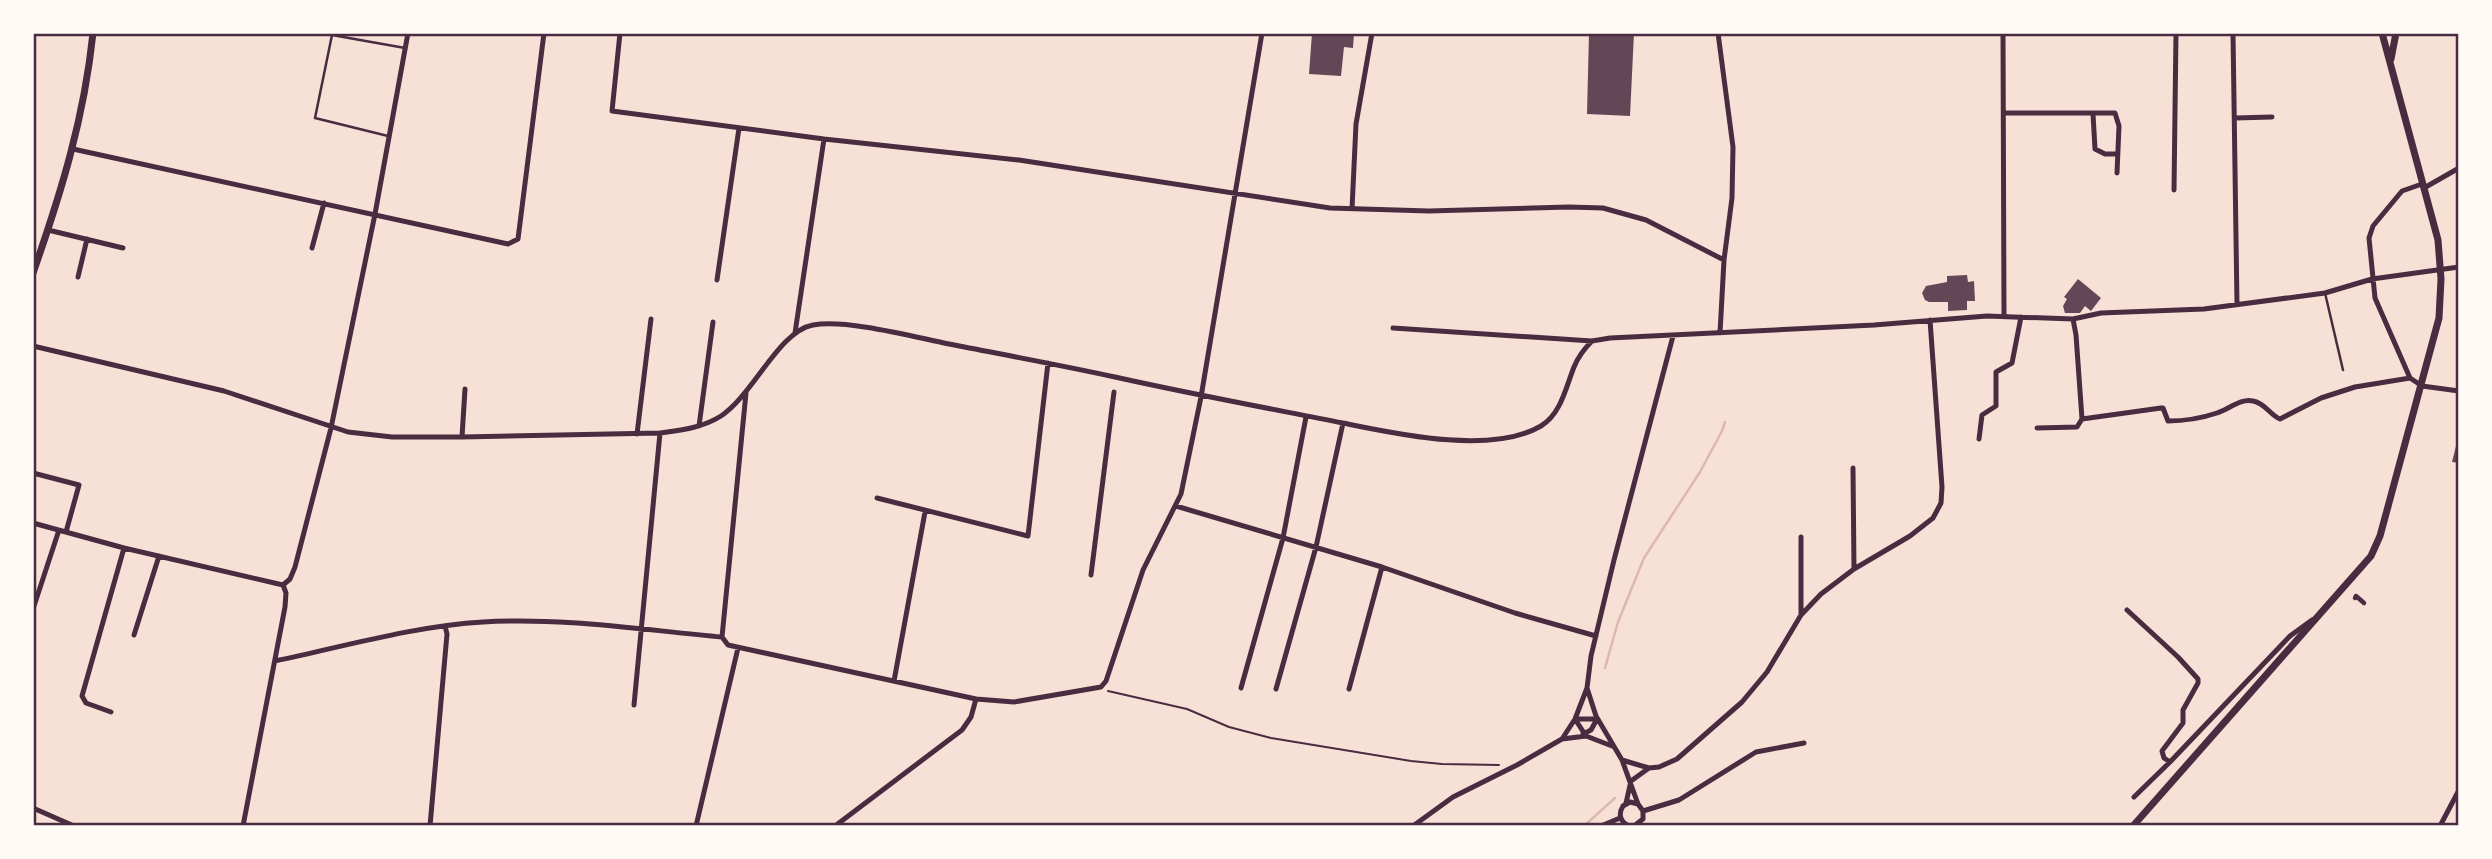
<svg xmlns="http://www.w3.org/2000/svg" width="2492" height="859" font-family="Figtree,sans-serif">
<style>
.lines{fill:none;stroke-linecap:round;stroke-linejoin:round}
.stream{stroke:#dcb8b0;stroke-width:2.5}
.building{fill:#644757}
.path{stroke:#4a2c40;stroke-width:2}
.service{stroke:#4a2c40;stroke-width:2.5}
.pedestrian{stroke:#4a2c40;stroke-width:4.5}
.minor{stroke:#4a2c40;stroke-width:5}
.tertiary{stroke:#4a2c40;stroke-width:7}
.neatline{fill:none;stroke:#4a2c40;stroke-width:2.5}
</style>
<rect width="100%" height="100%" fill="#f7e1d7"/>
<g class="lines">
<path class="stream" d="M 1605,668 L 1618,622 L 1644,558 L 1700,472 L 1722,431 L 1725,422
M 1584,826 L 1615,798"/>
</g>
<path class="building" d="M 1312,33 L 1354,33 L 1353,48 L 1344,47 L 1341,76 L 1309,74 Z
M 1589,33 L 1634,33 L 1630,116 L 1587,114 Z
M 1967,275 L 1968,282 L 1974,281 L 1975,301 L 1967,301 L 1967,310 L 1948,311 L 1948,302 L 1929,302 L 1925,300 L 1922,293 L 1926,286 L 1947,282 L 1947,276 Z
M 2078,279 L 2101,298 L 2091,311 L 2085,306 L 2080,313 L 2065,313 L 2063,306 L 2067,299 L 2064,297 Z
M 2458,438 L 2459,438 L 2459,463 L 2452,462 Z"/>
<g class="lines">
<path class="path" d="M 1108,691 L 1187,709 L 1229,727 L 1271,738 L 1411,761 L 1442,764 L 1499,765"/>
<path class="service" d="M 388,136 L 315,118 L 332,35 L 405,48
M 2325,293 L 2343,370"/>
<path class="pedestrian" d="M 2355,598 L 2356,596 L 2364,603"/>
<path class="minor" d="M 620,33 L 612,111 L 824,139 L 1019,160 L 1330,208 L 1429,211 L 1569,207 L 1603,208 L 1646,220 L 1724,260
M 1718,33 L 1733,147 L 1732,198 L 1724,260 L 1720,333
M 2003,33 L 2004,316
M 2233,33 L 2237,305
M 2004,113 L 2115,113 L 2119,126 L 2117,173
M 2093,114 L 2095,149 L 2105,154 L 2118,154
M 2235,118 L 2272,117
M 73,149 L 508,244 L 518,239 L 544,33
M 2424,188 L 2459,168
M 2174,190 L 2176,33
M 1352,209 L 1356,124 L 1372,33
M 48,230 L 123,248
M 312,248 L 324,203
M 78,277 L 87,239
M 717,280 L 739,128
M 2073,319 L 2076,335 L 2082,419 L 2161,408 L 2163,408 L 2168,421 C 2184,421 2202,418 2217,413 C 2229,409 2241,398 2253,401 C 2265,403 2270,415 2280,419 L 2321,398 L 2355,387 L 2410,378 L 2422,386 L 2459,391
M 1393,328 L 1592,341 L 1610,338 L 1874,325 L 1987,316 L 2073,319 L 2101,313 L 2204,309 L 2325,293 L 2372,279 L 2459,267
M 795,333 L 824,139
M 33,346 L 224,391 L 348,432 L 392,437 L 462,437 L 660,433 C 681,430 702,428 721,416 C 753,395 779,331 813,325 C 847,319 914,337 949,344 C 1005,355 1060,365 1115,377 C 1191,394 1267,408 1343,423 C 1397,434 1491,455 1541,426 C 1561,414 1566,387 1574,367 C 1578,357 1584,349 1592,341
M 2410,378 L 2375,298 L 2369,238 L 2373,226 L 2402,191 L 2422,184
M 746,393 L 722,637 L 728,645 L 976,699 L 1014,702 L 1101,687 L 1106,681 L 1143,570 L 1181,494 L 1201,397 L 1262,33
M 699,426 L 713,322
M 2037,428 L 2077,427 L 2082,419
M 637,434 L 651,319
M 462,437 L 465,389
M 1979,439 L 1982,415 L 1996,406 L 1996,372 L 2012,363 L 2021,317
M 1853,468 L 1854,569
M 33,473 L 79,485 L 66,532
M 877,498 L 1028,536 L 1048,363
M 1176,506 L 1382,567 L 1515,613 L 1596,636
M 33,523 L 124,548 L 283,585 L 290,579 L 295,567 L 331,428 L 375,214 L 408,33
M 1801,537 L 1801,615
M 1091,575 L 1114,392
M 33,609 L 59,530
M 2127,610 L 2178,657 L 2198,679 L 2198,683 L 2183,710 L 2183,723 L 2162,751 L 2164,758 L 2170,762 L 2290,636 L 2312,620
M 134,635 L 159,556
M 275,661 C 342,647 414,626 483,622 C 562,617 643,630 722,637
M 894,681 L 925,512
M 1241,688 L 1283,538 L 1306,417
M 1587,688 L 1596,716 L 1622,760 L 1638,804
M 1276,689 L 1316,547 L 1343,423
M 1349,689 L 1382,567
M 634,705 L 660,433
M 111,712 L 86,703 L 82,696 L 124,548
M 1583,734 L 1591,730 L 1597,719
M 1586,736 L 1575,719 L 1597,719
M 1562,739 L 1575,719 L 1587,688 L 1591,656 L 1614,560 L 1673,336
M 1622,760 L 1649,768
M 2134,797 L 2170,762
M 1626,803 L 1631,781 L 1649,768 L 1659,767 L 1677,759 L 1742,702 L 1767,672 L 1801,615 L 1821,594 L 1854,569 L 1910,536 L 1933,518 L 1941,503 L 1942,487 L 1930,320
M 33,808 L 74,826
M 1643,811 L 1679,800 L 1756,752 L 1804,743
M 243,826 L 285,607 L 286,593 L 283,585
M 430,826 L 447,634 L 445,626
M 696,826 L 738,648
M 835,826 L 962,730 L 971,717 L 976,699
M 1413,826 L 1453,797 L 1517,765 L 1562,739 L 1586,736 L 1612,746
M 1601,826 L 1620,818
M 1629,826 C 1620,822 1618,814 1623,806 L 1630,802 L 1638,804 L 1643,811 L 1643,819 L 1634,826
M 2440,826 L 2459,790"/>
<path class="tertiary" d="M 2391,59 L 2396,33
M 33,273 C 61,193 84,119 93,33
M 2133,826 L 2371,556 L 2380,536 L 2439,318 L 2441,279 L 2438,240 L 2382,33"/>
</g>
<rect width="2492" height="859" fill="none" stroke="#fffaf5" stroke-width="70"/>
<rect x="35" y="35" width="2422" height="789" class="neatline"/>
</svg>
